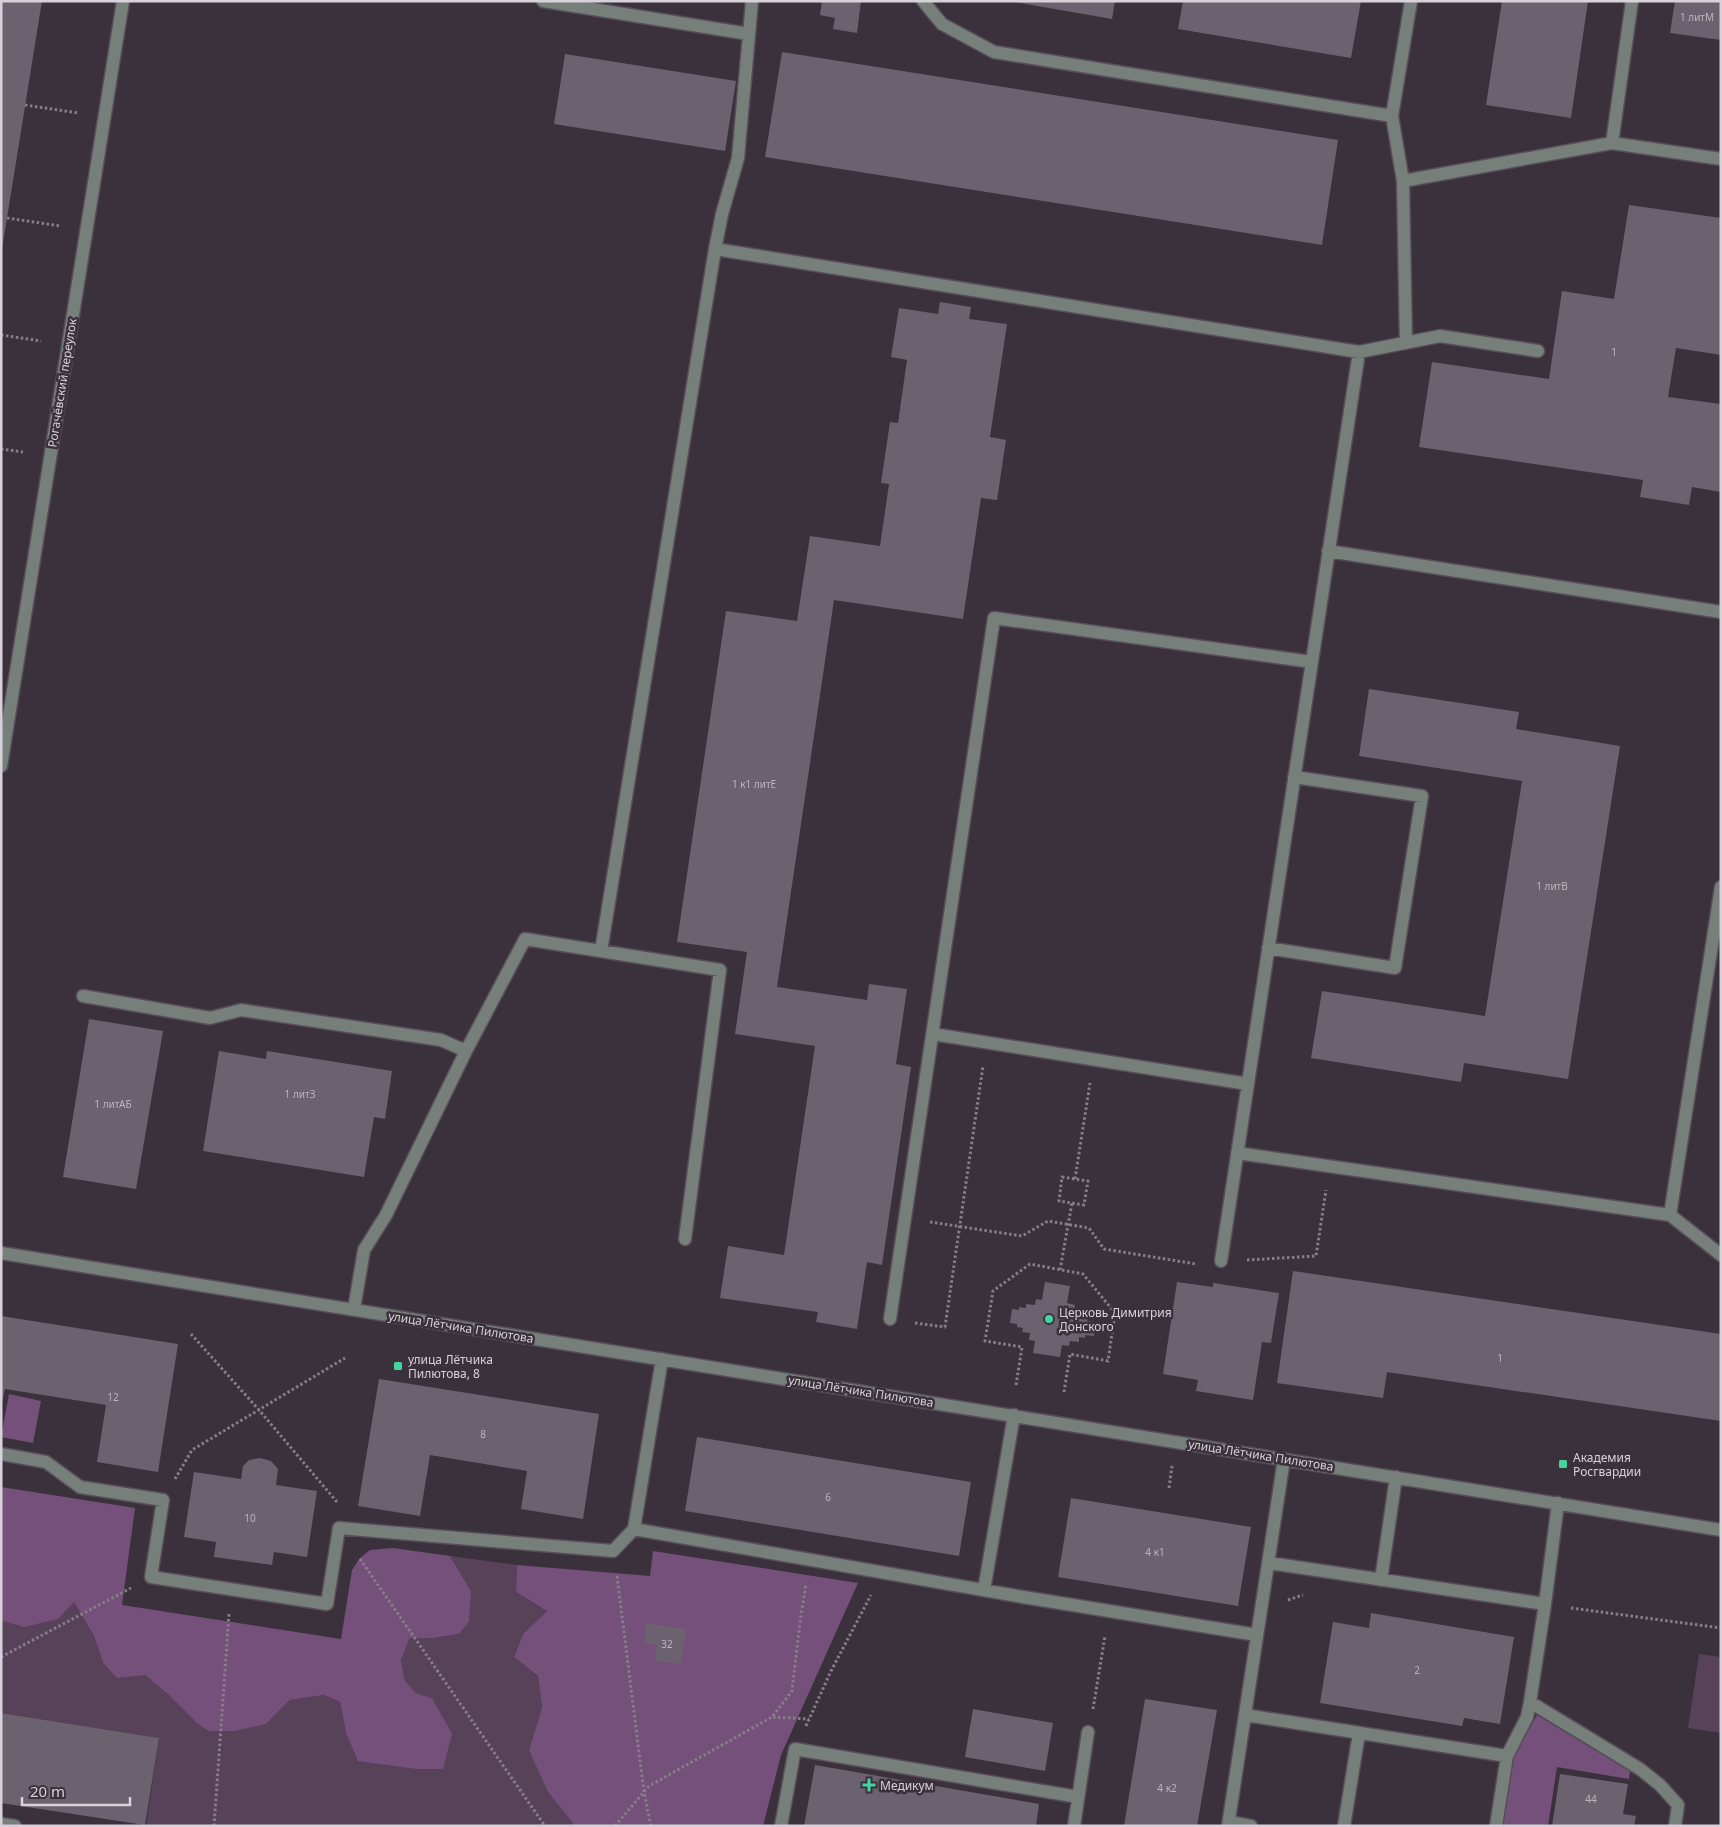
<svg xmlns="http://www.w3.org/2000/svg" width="1722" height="1827" font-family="'Noto Sans',sans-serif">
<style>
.green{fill:#57425a}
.forest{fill:#74507a}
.building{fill:#6c616e}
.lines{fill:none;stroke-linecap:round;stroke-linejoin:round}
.minor-casing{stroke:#574e59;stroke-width:15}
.path{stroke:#877e88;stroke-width:3;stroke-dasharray:2.5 2.5;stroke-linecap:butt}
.minor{stroke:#777f7b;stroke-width:12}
.poi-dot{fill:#44d49f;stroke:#3b313d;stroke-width:2}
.labels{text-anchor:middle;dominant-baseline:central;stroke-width:5;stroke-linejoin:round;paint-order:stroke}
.number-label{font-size:10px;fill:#bdb5be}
.street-label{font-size:12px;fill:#d8d1d9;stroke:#3b313d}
.poi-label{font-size:12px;fill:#d8d1d9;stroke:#3b313d;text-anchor:start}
</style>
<rect width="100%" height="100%" fill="#3b313d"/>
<path class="green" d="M 450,1556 L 517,1565 L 516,1592 L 547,1611 L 523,1634 L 514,1657 L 538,1676 L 542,1707 L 529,1750 L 573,1823 L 573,1826 L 146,1826 L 159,1738 L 1,1713 L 1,1620 L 74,1602 L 94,1636 L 103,1663 L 145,1675 L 171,1697 L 266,1724 L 290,1700 L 324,1695 L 340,1702 L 346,1733 L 388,1764 L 416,1769 L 432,1698 L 416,1693 L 405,1681 L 401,1660 L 410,1638 L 433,1638 L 459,1634 L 471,1591 Z
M 1699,1654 L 1721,1657 L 1721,1733 L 1688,1728 Z"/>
<path class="forest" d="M 9,1394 L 41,1401 L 33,1443 L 1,1437 Z
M 1,1487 L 135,1508 L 122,1605 L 341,1639 L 352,1570 L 360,1558 L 370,1550 L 393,1548 L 450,1556 L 471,1591 L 469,1621 L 459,1634 L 433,1638 L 410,1638 L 401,1660 L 405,1681 L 416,1693 L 432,1698 L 452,1734 L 443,1769 L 416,1769 L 358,1761 L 346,1733 L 340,1702 L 324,1695 L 290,1700 L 266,1724 L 234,1731 L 209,1731 L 198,1724 L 171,1697 L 145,1675 L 117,1678 L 103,1663 L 94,1636 L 74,1602 L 58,1619 L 24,1627 L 1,1620 Z
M 653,1551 L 858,1583 L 781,1755 L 763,1826 L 573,1826 L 573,1823 L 548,1792 L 529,1750 L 542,1707 L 538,1676 L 514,1657 L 523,1634 L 547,1611 L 516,1592 L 517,1565 L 650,1576 Z
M 1537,1715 L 1630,1771 L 1629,1779 L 1557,1767 L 1548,1826 L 1502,1826 L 1514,1756 Z"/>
<path class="building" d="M 1,1 L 42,1 L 2,249 L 1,249 Z
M 822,1 L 861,1 L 857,33 L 833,29 L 835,18 L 820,15 Z
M 1009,1 L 1115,1 L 1112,19 Z
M 1183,1 L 1361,1 L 1351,58 L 1178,29 Z
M 1502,1 L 1588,1 L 1571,118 L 1486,105 Z
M 1675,1 L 1721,1 L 1721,40 L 1670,33 Z
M 782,52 L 1338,140 L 1322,245 L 765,157 Z
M 565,54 L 736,81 L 725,151 L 554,124 Z
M 1629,205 L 1721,218 L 1721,355 L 1676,348 L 1668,397 L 1721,404 L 1721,492 L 1692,487 L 1689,505 L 1640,497 L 1643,480 L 1419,447 L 1432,362 L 1549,379 L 1562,291 L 1614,299 Z
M 940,302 L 971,307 L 969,319 L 1007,324 L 990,437 L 1006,440 L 997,500 L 981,498 L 963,619 L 834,600 L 777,987 L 867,1000 L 869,984 L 907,989 L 896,1064 L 911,1067 L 882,1265 L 867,1262 L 857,1329 L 816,1322 L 818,1312 L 720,1298 L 728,1246 L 784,1255 L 815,1046 L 735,1034 L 747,952 L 677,942 L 726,611 L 797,621 L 810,536 L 880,546 L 889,484 L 881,483 L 890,422 L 898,423 L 907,360 L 891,357 L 899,308 L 938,314 Z
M 1369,689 L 1519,712 L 1516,729 L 1620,746 L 1568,1079 L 1464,1063 L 1461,1082 L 1311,1058 L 1322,991 L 1485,1016 L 1522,781 L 1359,756 Z
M 89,1019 L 163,1031 L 136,1189 L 63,1177 Z
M 219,1051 L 266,1059 L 267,1051 L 392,1071 L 385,1119 L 374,1117 L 364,1177 L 203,1151 Z
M 1293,1271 L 1721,1334 L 1721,1421 L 1387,1372 L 1383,1398 L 1277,1383 Z
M 1045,1282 L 1070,1286 L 1067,1303 L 1075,1305 L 1074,1312 L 1083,1313 L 1082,1317 L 1088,1318 L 1087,1321 L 1095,1322 L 1094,1336 L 1085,1335 L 1085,1338 L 1079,1337 L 1079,1342 L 1070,1341 L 1069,1346 L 1062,1345 L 1060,1357 L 1033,1353 L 1035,1341 L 1029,1340 L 1030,1333 L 1022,1332 L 1023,1328 L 1017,1327 L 1017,1324 L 1010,1323 L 1012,1309 L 1019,1310 L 1019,1307 L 1026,1308 L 1026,1304 L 1035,1305 L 1036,1299 L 1042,1300 Z
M 1177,1282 L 1213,1287 L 1213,1283 L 1279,1293 L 1271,1343 L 1262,1342 L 1253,1400 L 1196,1391 L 1198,1380 L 1163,1374 Z
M 1,1316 L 178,1344 L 158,1472 L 97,1462 L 106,1405 L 5,1389 L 1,1407 Z
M 379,1379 L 599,1414 L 583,1519 L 521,1509 L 527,1471 L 430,1455 L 420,1516 L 358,1506 Z
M 697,1437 L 971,1482 L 959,1556 L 685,1511 Z
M 260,1458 L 271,1461 L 278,1469 L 276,1485 L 317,1491 L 307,1557 L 274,1552 L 272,1565 L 214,1557 L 216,1542 L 184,1537 L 194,1472 L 241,1479 L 243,1466 L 249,1460 Z
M 1071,1498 L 1251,1527 L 1238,1606 L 1058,1577 Z
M 1371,1613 L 1514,1637 L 1500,1724 L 1464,1718 L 1462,1726 L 1320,1703 L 1333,1622 L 1369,1628 Z
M 646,1623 L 686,1629 L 681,1664 L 655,1661 L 657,1645 L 644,1643 Z
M 1145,1699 L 1217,1710 L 1197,1826 L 1124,1826 Z
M 973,1709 L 1053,1723 L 1045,1771 L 965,1757 Z
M 1,1713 L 159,1738 L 145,1825 L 1,1803 Z
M 815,1765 L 1039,1804 L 1036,1826 L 804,1826 Z
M 1560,1774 L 1628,1784 L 1623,1814 L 1636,1816 L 1634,1826 L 1552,1826 Z"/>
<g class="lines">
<defs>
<path id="minor" d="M 543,1 L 749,34
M 923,1 L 942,24 L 994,52 L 1392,116
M 1612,143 L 1632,1
M 1403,181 L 1612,143 L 1721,159
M 715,249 L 1359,352 L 1440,336 L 1538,351
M 1406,343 L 1403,181 L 1392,116 L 1411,1
M 1328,551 L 1721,612
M 1,766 L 123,1
M 1268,948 L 1395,968 L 1422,796 L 1294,777
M 601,951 L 715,249 L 722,214 L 738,158 L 752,1
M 83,996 L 210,1018 L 241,1010 L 441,1040 L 466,1051
M 933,1034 L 1248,1084
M 1237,1153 L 1670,1215 L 1721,1255
M 1670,1215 L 1721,887
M 1,1253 L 1721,1530
M 1221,1261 L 1359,352
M 354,1309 L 364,1250 L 386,1215 L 466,1051 L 525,939 L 720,970 L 685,1239
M 890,1319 L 994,618 L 1312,662
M 1,1454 L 46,1462 L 80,1487 L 163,1500 L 151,1577 L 327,1604 L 339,1528 L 613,1551 L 634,1529 L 662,1359
M 634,1529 L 1023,1597 L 1257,1635
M 1269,1563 L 1545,1604
M 1381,1580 L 1396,1477
M 984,1590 L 1014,1415
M 1530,1702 L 1640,1769 L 1660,1785 L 1678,1805 L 1675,1826
M 1245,1715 L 1507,1756
M 1229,1822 L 1251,1826
M 1,1824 L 15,1826
M 781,1826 L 795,1749 L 1078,1797
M 1074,1826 L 1088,1732
M 1228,1826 L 1284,1459
M 1344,1826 L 1359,1733
M 1496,1826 L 1507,1756 L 1527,1717 L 1530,1702 L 1545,1604 L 1558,1503"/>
</defs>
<use href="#minor" class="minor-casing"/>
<path class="path" d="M 25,105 L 78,113
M 7,218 L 60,226
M 1,335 L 41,341
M 1,449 L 23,452
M 1062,1177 L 1088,1181 L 1084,1205 L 1059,1201 Z
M 1075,1179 L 1090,1083
M 930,1222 L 1022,1236 L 1048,1221 L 1089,1228 L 1104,1249 L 1196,1264
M 1247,1260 L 1316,1256 L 1326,1190
M 1060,1270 L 1072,1203
M 915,1323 L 945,1327 L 983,1066
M 191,1334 L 259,1410 L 337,1502 L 337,1504
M 1016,1385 L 1022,1347 L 985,1341 L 993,1291 L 1030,1264 L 1083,1274 L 1115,1313 L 1108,1361 L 1070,1354 L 1064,1392
M 175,1479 L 192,1450 L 345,1358
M 1169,1488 L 1172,1466
M 360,1559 L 545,1826
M 617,1576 L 644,1792 L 651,1826
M 1288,1600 L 1303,1595
M 1571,1608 L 1721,1628
M 1,1657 L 131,1588
M 1093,1709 L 1105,1636
M 773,1717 L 809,1719
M 806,1726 L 831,1671 L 871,1595
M 214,1826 L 229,1614
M 615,1826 L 649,1786 L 772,1717 L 792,1691 L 800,1622 L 806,1584"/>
<use href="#minor" class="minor"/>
</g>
<g class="poi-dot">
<circle cx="1049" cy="1319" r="5"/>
<rect x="393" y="1361" width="10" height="10" rx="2.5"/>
<rect x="1558" y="1459" width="10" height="10" rx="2.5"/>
<path d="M866.5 1777.5h5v5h5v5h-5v5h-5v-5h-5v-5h5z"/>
</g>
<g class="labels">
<g class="number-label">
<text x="1697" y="17">1 литМ</text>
<text x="1614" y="352">1</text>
<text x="754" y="784">1 к1 литЕ</text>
<text x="1552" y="886">1 литВ</text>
<text x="300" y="1094">1 литЗ</text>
<text x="113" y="1104">1 литАБ</text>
<text x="1500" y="1358">1</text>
<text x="113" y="1397">12</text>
<text x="483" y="1434">8</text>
<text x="828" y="1497">6</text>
<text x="250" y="1518">10</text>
<text x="1155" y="1552">4 к1</text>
<text x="667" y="1644">32</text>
<text x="1417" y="1670">2</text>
<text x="1167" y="1788">4 к2</text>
<text x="1591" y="1799">44</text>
</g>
<g class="street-label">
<text transform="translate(62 383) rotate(-81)">Рогачёвский переулок</text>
<text transform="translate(461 1327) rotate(9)">улица Лётчика Пилютова</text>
<text transform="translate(861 1391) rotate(9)">улица Лётчика Пилютова</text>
<text transform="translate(1261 1455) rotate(9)">улица Лётчика Пилютова</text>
</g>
<g class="poi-label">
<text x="1059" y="1312">Церковь Димитрия<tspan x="1059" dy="14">Донского</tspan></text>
<text x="408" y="1359">улица Лётчика<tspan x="408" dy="14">Пилютова, 8</tspan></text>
<text x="1573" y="1457">Академия<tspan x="1573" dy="14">Росгвардии</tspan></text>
<text x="880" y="1785">Медикум</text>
</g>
</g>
<rect width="1722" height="1827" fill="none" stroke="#d8d1d9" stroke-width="5"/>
<path d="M22 1797v8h108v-8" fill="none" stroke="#d8d1d9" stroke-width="2.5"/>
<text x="30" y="1797" font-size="15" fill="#d8d1d9" stroke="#3b313d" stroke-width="4" paint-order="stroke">20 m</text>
</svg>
